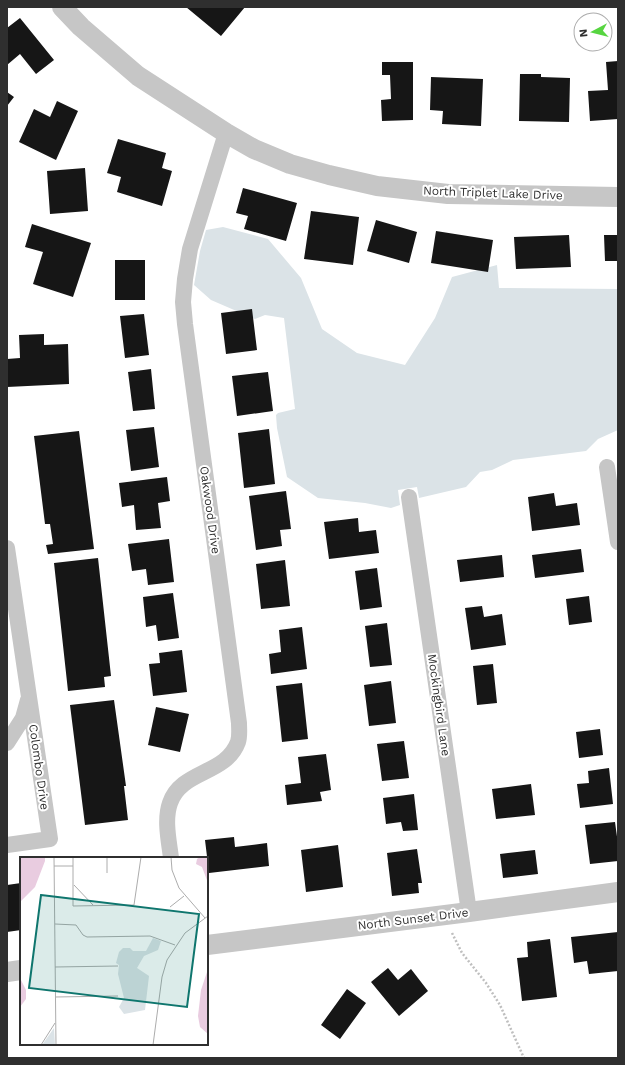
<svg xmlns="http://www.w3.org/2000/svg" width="625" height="1065" font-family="'Work Sans',sans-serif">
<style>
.green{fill:#dbe3e7}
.building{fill:#161616}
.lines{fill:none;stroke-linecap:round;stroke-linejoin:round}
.path{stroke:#bfbfbf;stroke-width:2.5;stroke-dasharray:2 2;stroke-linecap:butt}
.minor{stroke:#c6c6c6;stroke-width:16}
.tertiary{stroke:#c6c6c6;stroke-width:20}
.labels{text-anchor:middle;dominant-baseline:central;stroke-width:4;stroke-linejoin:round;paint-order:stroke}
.street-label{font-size:12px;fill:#2f2f2f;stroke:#fff}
.inset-road{fill:none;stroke:#acacac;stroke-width:1}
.view{fill:#0f766e;fill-opacity:0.15;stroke:#0f766e;stroke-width:2}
.inset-edge{fill:none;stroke:#2f2f2f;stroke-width:2}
</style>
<rect width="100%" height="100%" fill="#fff"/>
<path class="green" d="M 223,227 L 268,239 L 301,278 L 322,329 L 357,353 L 405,365 L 435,318 L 452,277 L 497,265 L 499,288 L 618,289 L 618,430 L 598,439 L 586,451 L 513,460 L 492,470 L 480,472 L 466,487 L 419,498 L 417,487 L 398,490 L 400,505 L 391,508 L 365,503 L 318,498 L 287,477 L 277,428 L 276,415 L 278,413 L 295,409 L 284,318 L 265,315 L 255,319 L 211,300 L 194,285 L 200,251 L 206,230 Z"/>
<path class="building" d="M 186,7 L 245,7 L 221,36 Z
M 20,18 L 54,60 L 36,74 L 20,54 L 7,65 L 7,28 Z
M 618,61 L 618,119 L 590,121 L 588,91 L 608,90 L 606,62 Z
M 382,62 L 413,62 L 413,120 L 382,121 L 381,100 L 391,99 L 390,75 L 382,75 Z
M 520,74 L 541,74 L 541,77 L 570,78 L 569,122 L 519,121 Z
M 431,77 L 483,79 L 481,126 L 442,124 L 443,111 L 430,110 Z
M 7,92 L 14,97 L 7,106 Z
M 57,101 L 78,111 L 56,160 L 19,142 L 34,109 L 50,117 Z
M 118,139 L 166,153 L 162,168 L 172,171 L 162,206 L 117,192 L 121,177 L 107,173 Z
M 85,168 L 88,211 L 50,214 L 47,171 Z
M 243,188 L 297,203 L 286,241 L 244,229 L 248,216 L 236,213 Z
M 311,211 L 359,217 L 353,265 L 304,259 Z
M 376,220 L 417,232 L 409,263 L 367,251 Z
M 32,224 L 91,243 L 73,297 L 33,284 L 43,252 L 25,247 Z
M 436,231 L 493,240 L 488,272 L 431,263 Z
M 569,235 L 571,267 L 516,269 L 514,237 Z
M 604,235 L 618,235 L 618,261 L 605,261 Z
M 115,260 L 145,260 L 145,300 L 115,300 Z
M 252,309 L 257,350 L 226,354 L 221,313 Z
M 144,314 L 149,355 L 125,358 L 120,316 Z
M 44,334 L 44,345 L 68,344 L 69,384 L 7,387 L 7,359 L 20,358 L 19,335 Z
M 151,369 L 155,409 L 133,411 L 128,372 Z
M 268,372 L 273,411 L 237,416 L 232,376 Z
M 154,427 L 159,467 L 131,471 L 126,430 Z
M 269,429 L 275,484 L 244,488 L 238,433 Z
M 79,431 L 94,549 L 48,554 L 46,545 L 53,544 L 50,524 L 45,524 L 34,436 Z
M 167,477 L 170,501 L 158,503 L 161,528 L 136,530 L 134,505 L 122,507 L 119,483 Z
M 286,491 L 291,529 L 280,530 L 282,546 L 256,550 L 249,496 Z
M 554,493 L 556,506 L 577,503 L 580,525 L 532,531 L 528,497 Z
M 358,518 L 359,532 L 376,530 L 379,553 L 329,559 L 324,522 Z
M 169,539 L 174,582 L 148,585 L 146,569 L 132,571 L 128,544 Z
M 581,549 L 584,572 L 535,578 L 532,555 Z
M 502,555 L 504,577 L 460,582 L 457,560 Z
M 98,558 L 111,676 L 104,677 L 105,687 L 68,691 L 54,563 Z
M 285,560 L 290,606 L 261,609 L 256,564 Z
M 377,568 L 382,607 L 360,610 L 355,571 Z
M 173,593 L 179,638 L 158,641 L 156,625 L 146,627 L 143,597 Z
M 589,596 L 592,622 L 569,625 L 566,599 Z
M 482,606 L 484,617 L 502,614 L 506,645 L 471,650 L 465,608 Z
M 387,623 L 392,665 L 370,667 L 365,626 Z
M 302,627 L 307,669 L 271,674 L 269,654 L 281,652 L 279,630 Z
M 182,650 L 187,692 L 153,696 L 149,664 L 160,663 L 159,653 Z
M 493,664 L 497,703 L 477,705 L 473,666 Z
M 391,681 L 396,723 L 369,726 L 364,685 Z
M 302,683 L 308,739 L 282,742 L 276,686 Z
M 114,700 L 126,786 L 124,786 L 128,820 L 85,825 L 70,705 Z
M 156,707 L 189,714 L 180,752 L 148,745 Z
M 600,729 L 603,755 L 579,758 L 576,732 Z
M 404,741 L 409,778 L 382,781 L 377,744 Z
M 326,754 L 331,790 L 320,792 L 322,801 L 287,805 L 285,785 L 301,783 L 298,757 Z
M 609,768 L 613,804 L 580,808 L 577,784 L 589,783 L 588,771 Z
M 531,784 L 535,815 L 496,819 L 492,789 Z
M 414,794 L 418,830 L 403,831 L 401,822 L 386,824 L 383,798 Z
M 615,822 L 618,844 L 618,861 L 590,864 L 585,825 Z
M 234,837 L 235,847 L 267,843 L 269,866 L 209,873 L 205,840 Z
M 338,845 L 343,887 L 306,892 L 301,850 Z
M 417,849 L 422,883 L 418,883 L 419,893 L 392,896 L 387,853 Z
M 535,850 L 538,874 L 503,878 L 500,854 Z
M 21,883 L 21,930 L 7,932 L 7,885 Z
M 618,932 L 618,971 L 589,974 L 587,961 L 574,963 L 571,937 Z
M 550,939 L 557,997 L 522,1001 L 517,958 L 528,957 L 527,942 Z
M 388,968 L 398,980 L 411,969 L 428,991 L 399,1016 L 371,982 Z
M 347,989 L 366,1003 L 340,1039 L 321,1025 Z"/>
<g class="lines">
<path class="path" d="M 452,933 L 462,953 L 486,983 L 500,1005 L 524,1058"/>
<path class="minor" d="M 607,467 L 618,542
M 409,497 L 469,912
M 7,548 L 50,839 L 7,845
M 7,743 L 23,718 L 28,700
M 171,858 C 169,841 164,820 170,803 C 181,770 226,775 238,742 C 240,736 239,729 239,723 L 185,324 L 183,302 L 185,279 L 190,249 L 226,133"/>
<path class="tertiary" d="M 62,7 L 81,27 L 138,76 L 226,133 L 254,149 L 290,164 L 329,175 L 377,186 L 448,194 L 618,197
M 207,945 L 469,912 L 618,892
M 7,972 L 21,970"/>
</g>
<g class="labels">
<g class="street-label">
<text transform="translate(493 193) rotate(2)">North Triplet Lake Drive</text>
<text transform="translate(210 510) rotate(82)">Oakwood Drive</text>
<text transform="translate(439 705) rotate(82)">Mockingbird Lane</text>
<text transform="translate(39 767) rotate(82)">Colombo Drive</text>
<text transform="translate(413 919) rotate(-7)">North Sunset Drive</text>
</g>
</g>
<g transform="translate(20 857)">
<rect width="188" height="188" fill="#fff"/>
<path d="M 133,81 L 141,84 L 138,93 L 124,99 L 117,111 L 129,119 L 125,153 L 104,157 L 99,150 L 104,141 L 98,117 L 99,108 L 96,106 L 99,95 L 103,91 L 110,91 L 113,94 L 126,94 ZM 34,171 L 35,188 L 22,188 Z" fill="#dbe3e7"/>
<path d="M 0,0 L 25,0 L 25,4 L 15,30 L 0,45 ZM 180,0 L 188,0 L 188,26 L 182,10 L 176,7 L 177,2 ZM 188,112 L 188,177 L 180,170 L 178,159 L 181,133 ZM 0,121 L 6,133 L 6,142 L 0,150 Z" fill="#e9cce0"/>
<path class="inset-road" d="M 34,0 L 36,188M 53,0 L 53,49 L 114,48 L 121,0M 151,0 L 152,13 L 159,31 L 185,61M 34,9 L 53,9M 87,16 L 87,0M 54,28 L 73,48M 150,50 L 164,39M 35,67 L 56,68 L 63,78 L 67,80 L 130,79 L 155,88M 35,110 L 98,109M 35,140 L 98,139M 21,188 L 35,166M 133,188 L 142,120 L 147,103 L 165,76 L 188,59"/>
<path class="view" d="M 21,38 L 179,57 L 167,150 L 9,131 Z"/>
<rect width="188" height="188" class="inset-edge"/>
</g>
<rect width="625" height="1065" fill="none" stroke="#2f2f2f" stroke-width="16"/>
<g transform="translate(593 32) rotate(263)"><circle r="19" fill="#ffffff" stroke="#acacac"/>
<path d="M0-3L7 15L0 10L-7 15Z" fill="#57d541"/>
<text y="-6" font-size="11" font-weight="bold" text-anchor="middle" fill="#2f2f2f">N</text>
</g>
</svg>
